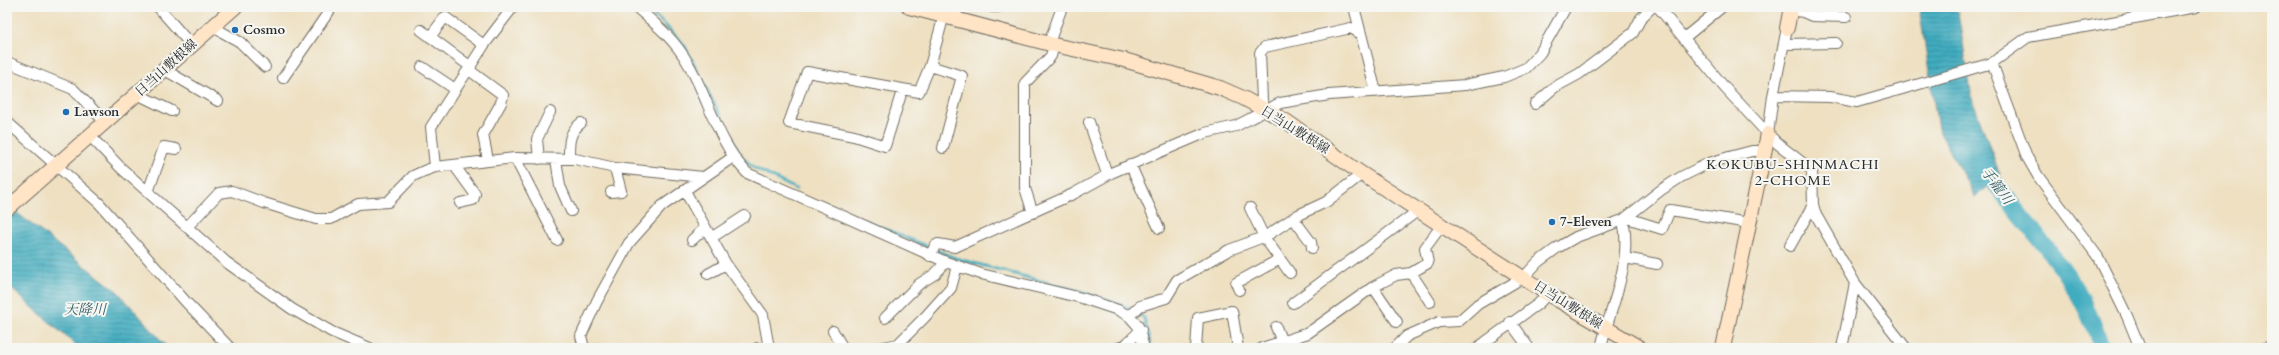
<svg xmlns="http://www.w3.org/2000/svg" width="2279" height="355" font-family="Cardo,'Noto Serif JP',serif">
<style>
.water{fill:url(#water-rules);stroke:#366c75}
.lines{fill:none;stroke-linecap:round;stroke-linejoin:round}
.stream{stroke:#40acbf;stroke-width:3}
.river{stroke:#40acbf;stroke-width:17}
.street-casing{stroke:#6f6a60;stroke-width:12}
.secondary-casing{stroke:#6f6a60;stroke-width:16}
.street{stroke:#fff;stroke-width:10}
.secondary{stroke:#ffe4c6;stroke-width:14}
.poi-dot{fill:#1f6fb2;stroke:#f6f6f2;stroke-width:1.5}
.labels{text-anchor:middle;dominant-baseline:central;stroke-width:4;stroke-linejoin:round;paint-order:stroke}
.poi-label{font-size:13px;font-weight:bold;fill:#2b2b2b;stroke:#f6f6f2;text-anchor:start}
.street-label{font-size:13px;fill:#2b2b2b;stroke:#f6f6f2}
.neighbourhood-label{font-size:14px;letter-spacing:1px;fill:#2b2b2b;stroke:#f6f6f2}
.water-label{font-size:14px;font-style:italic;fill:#335f66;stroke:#f6f6f2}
</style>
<defs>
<pattern id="water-rules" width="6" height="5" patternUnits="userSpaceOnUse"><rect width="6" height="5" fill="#40acbf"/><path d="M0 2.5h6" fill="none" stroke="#368c9b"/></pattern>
</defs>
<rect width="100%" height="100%" fill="#f6f6f2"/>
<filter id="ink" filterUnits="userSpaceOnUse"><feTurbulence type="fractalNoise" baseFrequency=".025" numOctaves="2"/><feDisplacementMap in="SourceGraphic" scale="8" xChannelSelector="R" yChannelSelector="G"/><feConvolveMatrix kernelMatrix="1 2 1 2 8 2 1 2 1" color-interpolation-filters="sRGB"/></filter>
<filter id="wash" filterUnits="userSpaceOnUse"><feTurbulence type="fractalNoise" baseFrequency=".012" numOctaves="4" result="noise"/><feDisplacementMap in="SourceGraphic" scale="16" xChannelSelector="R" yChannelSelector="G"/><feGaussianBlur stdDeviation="0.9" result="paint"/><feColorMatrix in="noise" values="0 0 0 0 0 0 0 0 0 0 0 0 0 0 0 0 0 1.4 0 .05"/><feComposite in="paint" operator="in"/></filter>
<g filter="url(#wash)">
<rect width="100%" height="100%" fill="#eee0c1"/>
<path class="water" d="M 1919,7 L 1957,7 L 1972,98 L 2000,175 L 1975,197 L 1938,129 Z
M 7,205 L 118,292 L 168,348 L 79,348 L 7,285 Z"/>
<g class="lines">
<path class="stream" d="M 645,7 L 663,23 L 684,45 L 741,156 L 754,168 L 796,189
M 863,220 L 955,258 L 1075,290 L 1133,309 L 1144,318 L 1151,348"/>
<path class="river" d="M 1980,163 C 2021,223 2082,275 2101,348"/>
</g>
</g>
<g filter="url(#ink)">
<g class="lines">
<defs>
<path id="street" d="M 158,7 L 192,46
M 636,7 C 657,25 676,41 689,65 C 709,100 718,143 747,173 L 946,262 L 981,274 L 1082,298 L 1118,310 L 1129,316 L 1138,326 L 1144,348
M 992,7 L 998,7
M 1354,7 L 1376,92
M 1658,7 L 1725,88 L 1768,134 L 1778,144 L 1812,170 L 1813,205 L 1816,215 L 1855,283 L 1842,348
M 1791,10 L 1803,12 L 1812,16 L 1846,17
M 955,18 L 958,7
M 213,27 L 240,42 L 265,67
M 421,30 L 471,67
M 430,37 L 445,17 L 484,45
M 1684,38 L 1722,7
M 1049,43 L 1062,7
M 1785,44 L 1836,43
M 7,62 L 73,89 L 105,122
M 1992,63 L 2027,157 L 2038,176 L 2098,257 L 2127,316 L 2140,348
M 930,66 L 962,76 L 943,148
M 422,67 L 455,89
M 165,70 L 218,101
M 469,70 L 503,95 L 501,103 L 483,135 L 488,160
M 283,78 L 332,7
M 902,91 L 885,146 L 854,136 L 789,123 L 807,72 L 919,92 L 930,66 L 944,15
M 137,94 L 172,111
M 1773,96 L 1830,97 L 1857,102 L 1992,63 L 2028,37 L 2196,7
M 1535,104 L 1555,87 L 1579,74 L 1633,33 L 1641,18 L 1652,7
M 1265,110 L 1262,101 L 1260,53 L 1265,47 L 1351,28 L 1361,34
M 7,122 L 99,203 L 186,302 L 230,348
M 1089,122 L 1107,174
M 1768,134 L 1773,96 L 1787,28
M 90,136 L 121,168 L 226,262 L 292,309 L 332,332 L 370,348
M 515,158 L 557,240
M 539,159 L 537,139 L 550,112
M 556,159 L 560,186 L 571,211
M 569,159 C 569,144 568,133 581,123
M 1130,164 L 1159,228
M 454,165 L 475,194 L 473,200 L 460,203
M 435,167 L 431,127 L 484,45 L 513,7
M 685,191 L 726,264 L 763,315 L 769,348
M 148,192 L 164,147 L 176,149
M 611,192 L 621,191 L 615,168
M 1250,208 L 1264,237 L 1290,273
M 1033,213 L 1025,188 L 1025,83 L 1051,56 L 1054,45
M 1293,218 L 1311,242 L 1312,248
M 1627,218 L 1662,229 L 1670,210 L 1749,223
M 187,227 L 219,193 L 232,191 L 264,203 L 316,219 L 331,219 L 358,204 L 388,202 L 413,176 L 424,171 L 435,167 L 515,158 L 575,159 L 615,168 L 703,177
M 711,238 L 745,216
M 692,240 L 705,228
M 1790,246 L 1813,205
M 930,256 L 935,246 L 938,244 L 955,247 L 1073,194 L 1111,173 L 1205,133 L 1236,126 L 1280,103 L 1329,95 L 1465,85 L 1504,77 L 1526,68 L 1540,53 L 1566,7
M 1625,258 L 1657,264
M 1411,273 L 1430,302
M 708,274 L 726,264
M 1855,283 L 1906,348
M 1373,287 L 1397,322
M 1239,290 L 1236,283 L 1280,259
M 1293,303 L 1419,210
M 1129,316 L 1140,306 L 1166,298 L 1177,280 L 1229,250 L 1266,236 L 1298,215 L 1326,202 L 1362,174
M 885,318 L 919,284 L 935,274 L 946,262
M 1510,322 L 1529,348
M 1276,327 L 1282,342
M 833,331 L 843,348
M 584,348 L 581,336 L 597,301 L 629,243 L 662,206 L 733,157
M 757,348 L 769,347
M 879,348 L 898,344 L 925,317 L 951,288 L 957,266
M 1118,348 L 1124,346 L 1141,330
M 1196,348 L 1198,318 L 1232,311 L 1238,348
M 1262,348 L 1308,333 L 1373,287 L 1396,275 L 1411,273 L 1428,263 L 1425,248 L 1442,225
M 1395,348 L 1407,336 L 1439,322 L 1459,321 L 1478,304 L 1524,277 L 1538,262 L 1557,248 L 1576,237 L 1623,220 L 1661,190 L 1681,177 L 1709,163 L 1729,157 L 1752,151 L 1764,151
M 1477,348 L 1538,304 L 1548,294
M 1601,348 C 1610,307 1633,263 1623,220
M 2264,348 L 2272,346"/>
<path id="secondary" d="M 909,7 L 1054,45 L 1124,60 L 1220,88 L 1243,98 L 1286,121 L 1362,174 L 1548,294 L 1640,348
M 1787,28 L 1791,7
M 7,209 L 235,7
M 1723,348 L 1768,134"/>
</defs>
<use href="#street" class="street-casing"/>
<use href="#secondary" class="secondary-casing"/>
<use href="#street" class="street"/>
<use href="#secondary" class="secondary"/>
</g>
</g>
<g class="poi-dot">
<circle cx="235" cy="30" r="4"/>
<circle cx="66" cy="112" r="4"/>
<circle cx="1552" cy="222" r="4"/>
</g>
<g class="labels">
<g class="poi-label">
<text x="243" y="30">Cosmo</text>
<text x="74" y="112">Lawson</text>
<text x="1560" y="222">7-Eleven</text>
</g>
<g class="street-label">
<text transform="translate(166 68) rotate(-42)">日当山敷根線</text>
<text transform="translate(1295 130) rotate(32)">日当山敷根線</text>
<text transform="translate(1568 305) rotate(32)">日当山敷根線</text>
</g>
<g class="neighbourhood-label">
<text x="1793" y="164">KOKUBU-SHINMACHI<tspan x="1793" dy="16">2-CHOME</tspan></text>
</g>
<g class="water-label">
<text transform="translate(1997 186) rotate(53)">手籠川</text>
<text x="85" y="309">天降川</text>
</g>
</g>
<rect width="2279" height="355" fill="none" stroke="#f6f6f2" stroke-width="24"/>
</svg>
